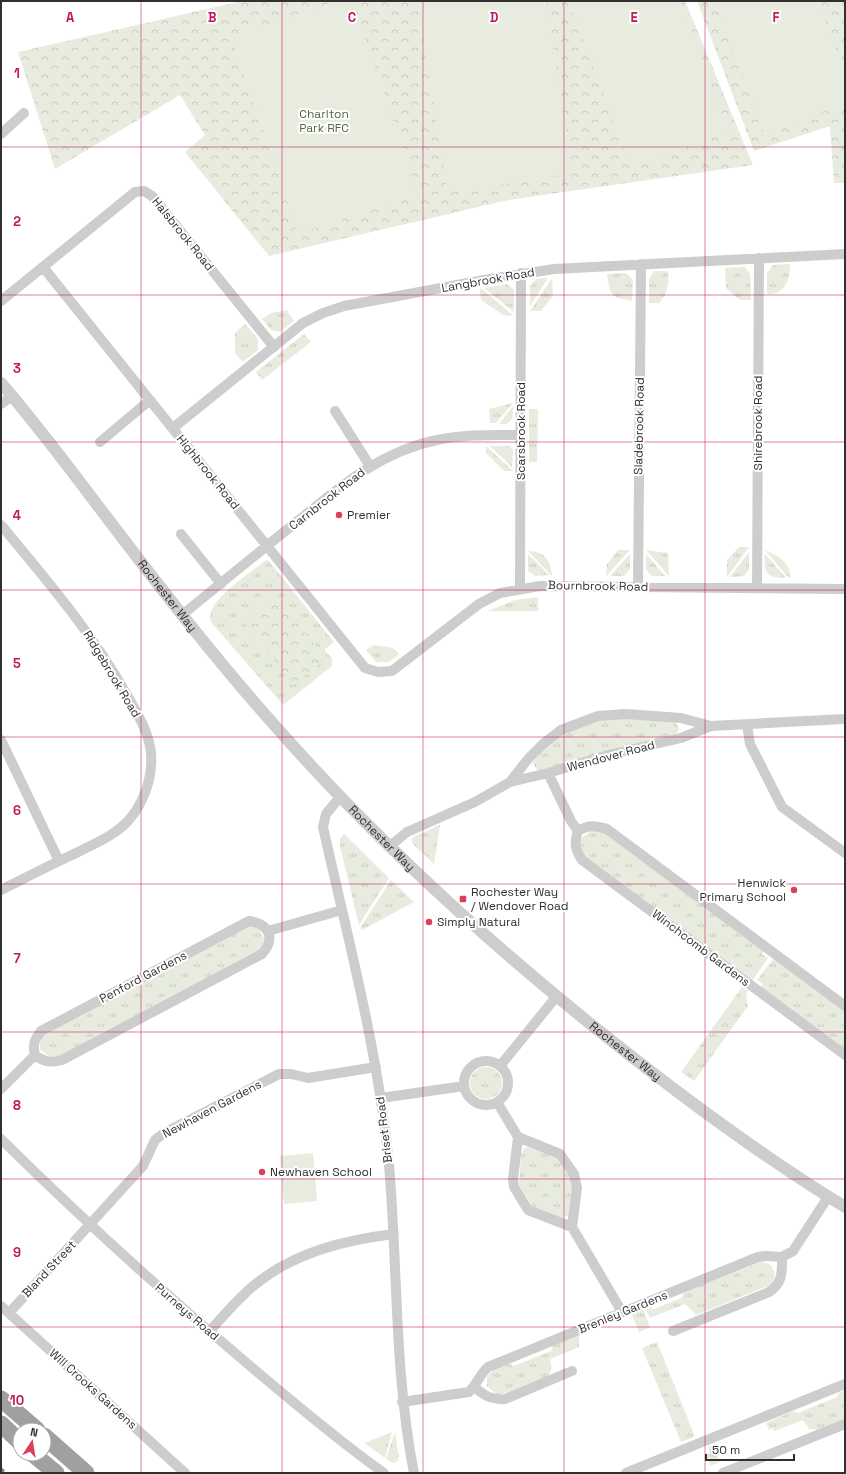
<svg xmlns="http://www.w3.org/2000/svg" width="846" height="1474" font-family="'Space Grotesk',sans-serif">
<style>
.grass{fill:url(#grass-tufts)}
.forest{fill:url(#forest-crowns)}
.pitch{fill:#e7ecdf}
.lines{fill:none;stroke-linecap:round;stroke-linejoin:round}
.minor{stroke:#cdcdcd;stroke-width:10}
.tertiary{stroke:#cdcdcd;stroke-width:12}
.trunk{stroke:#a0a0a0;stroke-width:17}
.rail{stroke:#858585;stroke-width:3;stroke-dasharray:4 3;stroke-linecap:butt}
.grid{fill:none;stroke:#c2185b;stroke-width:1;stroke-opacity:0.55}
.poi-dot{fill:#da4058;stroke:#fff;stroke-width:1.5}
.labels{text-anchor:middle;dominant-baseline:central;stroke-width:4;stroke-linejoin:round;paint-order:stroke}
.park-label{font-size:12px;fill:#576940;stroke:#fff}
.street-label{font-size:12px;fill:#303030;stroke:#fff}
.poi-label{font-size:12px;fill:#303030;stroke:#fff;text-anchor:start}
.grid-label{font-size:13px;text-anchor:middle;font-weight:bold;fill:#c2185b;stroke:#fff;stroke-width:4;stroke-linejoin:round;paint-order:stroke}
</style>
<defs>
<pattern id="grass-tufts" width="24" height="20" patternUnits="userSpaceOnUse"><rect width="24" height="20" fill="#e7ecdf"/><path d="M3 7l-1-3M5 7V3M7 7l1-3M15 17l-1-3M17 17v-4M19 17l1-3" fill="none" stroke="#c6cbc0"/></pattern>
<pattern id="forest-crowns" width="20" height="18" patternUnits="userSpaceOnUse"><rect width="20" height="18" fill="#e7ecdf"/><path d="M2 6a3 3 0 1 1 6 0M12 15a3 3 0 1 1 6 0" fill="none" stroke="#c6cbc0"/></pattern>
</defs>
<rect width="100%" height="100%" fill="#fff"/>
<path class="grass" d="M 790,264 C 790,280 785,295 767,294 L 767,273 L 773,265 Z
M 745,267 L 750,274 L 751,300 L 740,300 L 726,288 L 725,268 Z
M 654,271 L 668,271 C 669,283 668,294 659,303 L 649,303 L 649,279 Z
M 626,273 L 633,280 L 632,301 C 611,297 610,296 607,274 Z
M 548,278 L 530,306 L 530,286 L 536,279 Z
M 552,278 L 553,296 L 541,311 L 530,311 Z
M 507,284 L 514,290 L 514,312 L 484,288 Z
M 480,289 L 482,289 L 514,316 L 503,315 L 481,300 Z
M 287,310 L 294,321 L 280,332 L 271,330 L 262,319 L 271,313 Z
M 245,324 L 258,339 L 258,350 L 243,362 L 235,353 L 235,333 Z
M 304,334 L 311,342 L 262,380 L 256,372 Z
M 513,403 L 496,423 L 490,423 L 489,409 Z
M 513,406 C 513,418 513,425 499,424 Z
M 529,409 L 538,409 L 537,462 L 529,462 Z
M 486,446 L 513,471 L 504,471 L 486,453 Z
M 490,446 L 510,446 L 513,450 L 512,467 Z
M 739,547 L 749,547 L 727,577 L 727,560 Z
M 618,550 L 630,550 L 606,576 L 607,564 Z
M 646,550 L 668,553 L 669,576 Z
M 765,550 C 780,557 788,560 791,578 L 788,577 Z
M 528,551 C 544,551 551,560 552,576 Z
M 749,552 L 749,570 L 744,576 L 730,577 Z
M 528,554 L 549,575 L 535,576 L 528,571 Z
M 630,554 L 630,569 L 624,576 L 610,576 Z
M 646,554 L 665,576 L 651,576 L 646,569 Z
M 765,554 L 786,578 C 766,578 764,573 765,554 Z
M 266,560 L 269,561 L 334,642 L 324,650 L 332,658 L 332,666 L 283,705 L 211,622 C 203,602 252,572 266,560 Z
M 538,597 L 538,611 L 488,611 L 515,600 Z
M 374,645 L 393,648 L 399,654 L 389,662 L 376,662 L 366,650 Z
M 626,718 L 676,722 L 679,729 L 677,733 L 672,736 L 539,771 L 535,767 L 533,763 C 547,742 571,728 595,721 C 605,719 616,719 626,718 Z
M 440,825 L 434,864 L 414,845 L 411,840 L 415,836 Z
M 591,830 L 601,830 L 764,951 L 762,954 L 768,958 L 752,981 L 585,858 L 580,849 L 581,839 Z
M 344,834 L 389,878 L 359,925 L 340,846 L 340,839 Z
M 391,880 L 414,902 L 362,930 L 360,928 Z
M 249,926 L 259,929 L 264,938 L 262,948 L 258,951 L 59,1056 L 49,1056 L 40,1049 L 40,1040 L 42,1035 Z
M 774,958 L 845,1011 L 845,1049 L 761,988 L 763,984 L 757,980 Z
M 742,987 L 748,991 L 746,994 L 748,1006 L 694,1081 L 681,1072 Z
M470 1083a16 16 0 1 1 32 0a16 16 0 1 1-32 0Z
M 528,1147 L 556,1157 L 561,1161 L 573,1182 L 570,1212 L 568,1215 L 562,1218 L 532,1206 L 519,1185 L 521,1154 L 525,1148 Z
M 761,1262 L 769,1264 C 777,1271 776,1280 768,1286 L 696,1315 L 685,1304 L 650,1318 L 645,1308 L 649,1307 L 654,1309 L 681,1298 L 684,1292 Z
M 643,1309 L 650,1327 L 639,1332 L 631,1313 Z
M 579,1335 L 579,1347 L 550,1359 C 552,1367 553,1372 546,1377 L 502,1394 L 496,1394 L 487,1386 L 487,1377 L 493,1370 L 508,1363 L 514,1366 L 551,1351 L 553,1345 Z
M 657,1342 L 695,1437 L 681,1442 L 642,1348 Z
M 845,1390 L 845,1419 L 817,1430 L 809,1429 L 803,1420 L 774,1431 L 772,1428 L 769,1430 L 766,1423 L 793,1411 L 798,1413 L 837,1397 L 839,1393 Z
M 392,1432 L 385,1458 L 365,1443 Z
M 395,1432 L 399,1457 L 397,1462 L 393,1459 L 396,1463 L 393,1463 L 386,1459 Z
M 713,1445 L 720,1462 L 710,1466 L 706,1454 L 710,1452 L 708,1447 Z"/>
<path class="forest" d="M 242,1 L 685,1 L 753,165 L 508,200 L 269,256 L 185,152 L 205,135 L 180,95 L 55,169 L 18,52 Z
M 697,1 L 845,1 L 845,183 L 834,183 L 830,126 L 754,151 Z
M 276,597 L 326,659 L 293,685 L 246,625 L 247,620 Z"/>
<path class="pitch" d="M 338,1 L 353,1 L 418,194 L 298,234 L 231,36 Z
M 417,1 L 546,1 L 573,173 L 448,193 Z
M 569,1 L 680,1 L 729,132 L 631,168 Z
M 714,1 L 818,1 L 845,74 L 845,104 L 764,134 Z
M 313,1153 L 317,1201 L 284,1204 L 280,1156 Z"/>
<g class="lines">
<path class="minor" d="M 1,134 L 24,113
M 43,267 L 365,668 L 378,672 L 392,671 L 479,604 L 500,593 L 540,586 L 845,589
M 1,301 L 135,192 L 144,191 L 152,196 L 274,347
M 1,404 L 12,396
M 335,411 L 370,466
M 173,428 L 303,323 L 323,313 L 344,306 L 484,280 L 554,269 L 845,254
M 100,442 L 150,400
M 1,525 C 46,579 92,633 127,695 C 137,713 149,732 151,753 C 153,777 144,803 128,821 C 113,837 91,845 72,855 C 48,866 25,878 1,890
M 181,534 L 221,584
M 638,587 L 641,264
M 520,588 L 521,273
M 757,588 L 759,258
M 182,615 C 221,583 260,551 299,520 C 341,486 382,451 437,440 C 465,434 492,435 521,435
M 747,725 L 750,744 L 782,807 L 845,853
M 1,740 L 59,861
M 548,773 L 571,821 L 578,831
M 510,782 L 528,759 L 543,744 L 561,730 L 598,716 L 626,714 L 681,718 L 711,726 L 845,719
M 340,797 L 326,814 L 323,827 C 348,939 378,1050 389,1165 C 398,1268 394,1372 414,1473
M 389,847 L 407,832 L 475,802 L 510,782 L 548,773 L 608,755 L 681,738 L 711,726
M 249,921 C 269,924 276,938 262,954 L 62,1060 C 51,1063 44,1062 35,1055 C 32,1044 35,1039 41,1031 Z
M 268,931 L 342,910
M 845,1006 L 607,829 C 596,826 589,824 578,831 C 574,842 575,850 582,860 L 845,1055
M464 1083a22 22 0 1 1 44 0a22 22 0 1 1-44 0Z
M 500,1066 L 556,997
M 1,1089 L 35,1055
M 381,1098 L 464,1086
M 497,1102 L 518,1137 L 560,1154 L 574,1174 L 577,1188 L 572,1227 L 622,1312
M 518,1137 L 513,1179 L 514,1187 L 528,1210 L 572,1227
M 1,1139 C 83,1220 168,1297 256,1371 C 298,1406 340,1442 384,1473
M 1,1306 L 185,1473
M 9,1313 L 143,1166 L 155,1140 L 164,1133 L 279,1074 L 291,1074 L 308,1078 L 376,1067
M 210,1331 C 224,1315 239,1297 257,1283 C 296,1252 345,1240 394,1234
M 673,1331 L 769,1292 C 783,1283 782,1272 782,1257
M 475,1387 C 484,1396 492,1400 505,1399 L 572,1371
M 402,1402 L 469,1392 C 477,1384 480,1374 488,1367 L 758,1257 L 765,1256 L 782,1257 L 793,1251 L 828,1197
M 626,1473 L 845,1384
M 723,1473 L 845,1424"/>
<path class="tertiary" id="s1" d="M 1,383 C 39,427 73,473 108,519 C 162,590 217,661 277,728 C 373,837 480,935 593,1026 C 674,1091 757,1153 845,1207"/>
<path class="trunk" d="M 1,1399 L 37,1430
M 1,1424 L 20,1442
M 44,1436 L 86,1473
M 33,1454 L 56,1473"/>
<path class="rail" d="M 1,1469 L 6,1473"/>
</g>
<path class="grid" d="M 141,1 L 141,1473M 282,1 L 282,1473M 423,1 L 423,1473M 564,1 L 564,1473M 705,1 L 705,1473M 1,147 L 845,147M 1,295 L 845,295M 1,442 L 845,442M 1,590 L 845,590M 1,737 L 845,737M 1,884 L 845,884M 1,1032 L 845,1032M 1,1179 L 845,1179M 1,1327 L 845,1327"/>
<g class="poi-dot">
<circle cx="339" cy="515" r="4"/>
<circle cx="794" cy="890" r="4"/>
<rect x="459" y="895" width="8" height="8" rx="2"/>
<circle cx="429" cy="922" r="4"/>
<circle cx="262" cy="1172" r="4"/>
</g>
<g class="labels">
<g class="park-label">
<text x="324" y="114">Charlton<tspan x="324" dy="14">Park RFC</tspan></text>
</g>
<g class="street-label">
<text transform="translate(183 234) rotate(51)">Halsbrook Road</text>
<text transform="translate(488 280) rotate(-10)">Langbrook Road</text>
<text transform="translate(758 423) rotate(-90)">Shirebrook Road</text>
<text transform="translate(639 426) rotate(-89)">Sladebrook Road</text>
<text transform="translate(521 431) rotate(-90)">Scarsbrook Road</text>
<text transform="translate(208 472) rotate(51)">Highbrook Road</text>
<text transform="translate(327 499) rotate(-38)">Carnbrook Road</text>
<text transform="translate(598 586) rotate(1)">Bournbrook Road</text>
<text stroke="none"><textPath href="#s1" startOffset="270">Rochester Way</textPath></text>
<text transform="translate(112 674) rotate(59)">Ridgebrook Road</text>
<text transform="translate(611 756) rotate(-15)">Wendover Road</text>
<text stroke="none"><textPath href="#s1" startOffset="594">Rochester Way</textPath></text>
<text transform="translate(701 948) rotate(37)">Winchcomb Gardens</text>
<text transform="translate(143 977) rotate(-28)">Penford Gardens</text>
<text stroke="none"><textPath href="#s1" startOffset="918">Rochester Way</textPath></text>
<text transform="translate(212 1109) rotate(-28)">Newhaven Gardens</text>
<text transform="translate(384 1130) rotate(-97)">Briset Road</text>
<text transform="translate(49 1269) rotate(-47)">Bland Street</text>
<text transform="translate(187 1312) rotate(41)">Purneys Road</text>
<text transform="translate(623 1312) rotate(-22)">Brenley Gardens</text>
<text transform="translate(93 1389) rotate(42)">Will Crooks Gardens</text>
</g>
<g class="poi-label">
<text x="347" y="515">Premier</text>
<text x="786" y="883" text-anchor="end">Henwick<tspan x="786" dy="14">Primary School</tspan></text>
<text x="471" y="892">Rochester Way<tspan x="471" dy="14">/ Wendover Road</tspan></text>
<text x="437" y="922">Simply Natural</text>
<text x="270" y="1172">Newhaven School</text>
</g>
</g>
<g class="grid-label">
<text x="70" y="22">A</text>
<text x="212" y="22">B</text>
<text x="352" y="22">C</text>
<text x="494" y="22">D</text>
<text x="634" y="22">E</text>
<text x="776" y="22">F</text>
<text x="17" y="78">1</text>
<text x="17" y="226">2</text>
<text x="17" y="373">3</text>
<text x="17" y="520">4</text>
<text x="17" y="668">5</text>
<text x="17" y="815">6</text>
<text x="17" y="963">7</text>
<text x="17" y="1110">8</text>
<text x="17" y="1257">9</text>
<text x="17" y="1405">10</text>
</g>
<rect width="846" height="1474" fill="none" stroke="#303030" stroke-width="4"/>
<g transform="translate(32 1442) rotate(12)"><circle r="19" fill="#ffffff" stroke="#acacac"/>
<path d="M0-3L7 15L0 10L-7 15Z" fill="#da4058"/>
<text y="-6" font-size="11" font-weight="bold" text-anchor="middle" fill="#303030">N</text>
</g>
<path d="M706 1454v6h88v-6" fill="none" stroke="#303030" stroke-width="2"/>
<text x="712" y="1454" font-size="12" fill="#303030" stroke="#ffffff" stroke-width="3" paint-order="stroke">50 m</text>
</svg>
